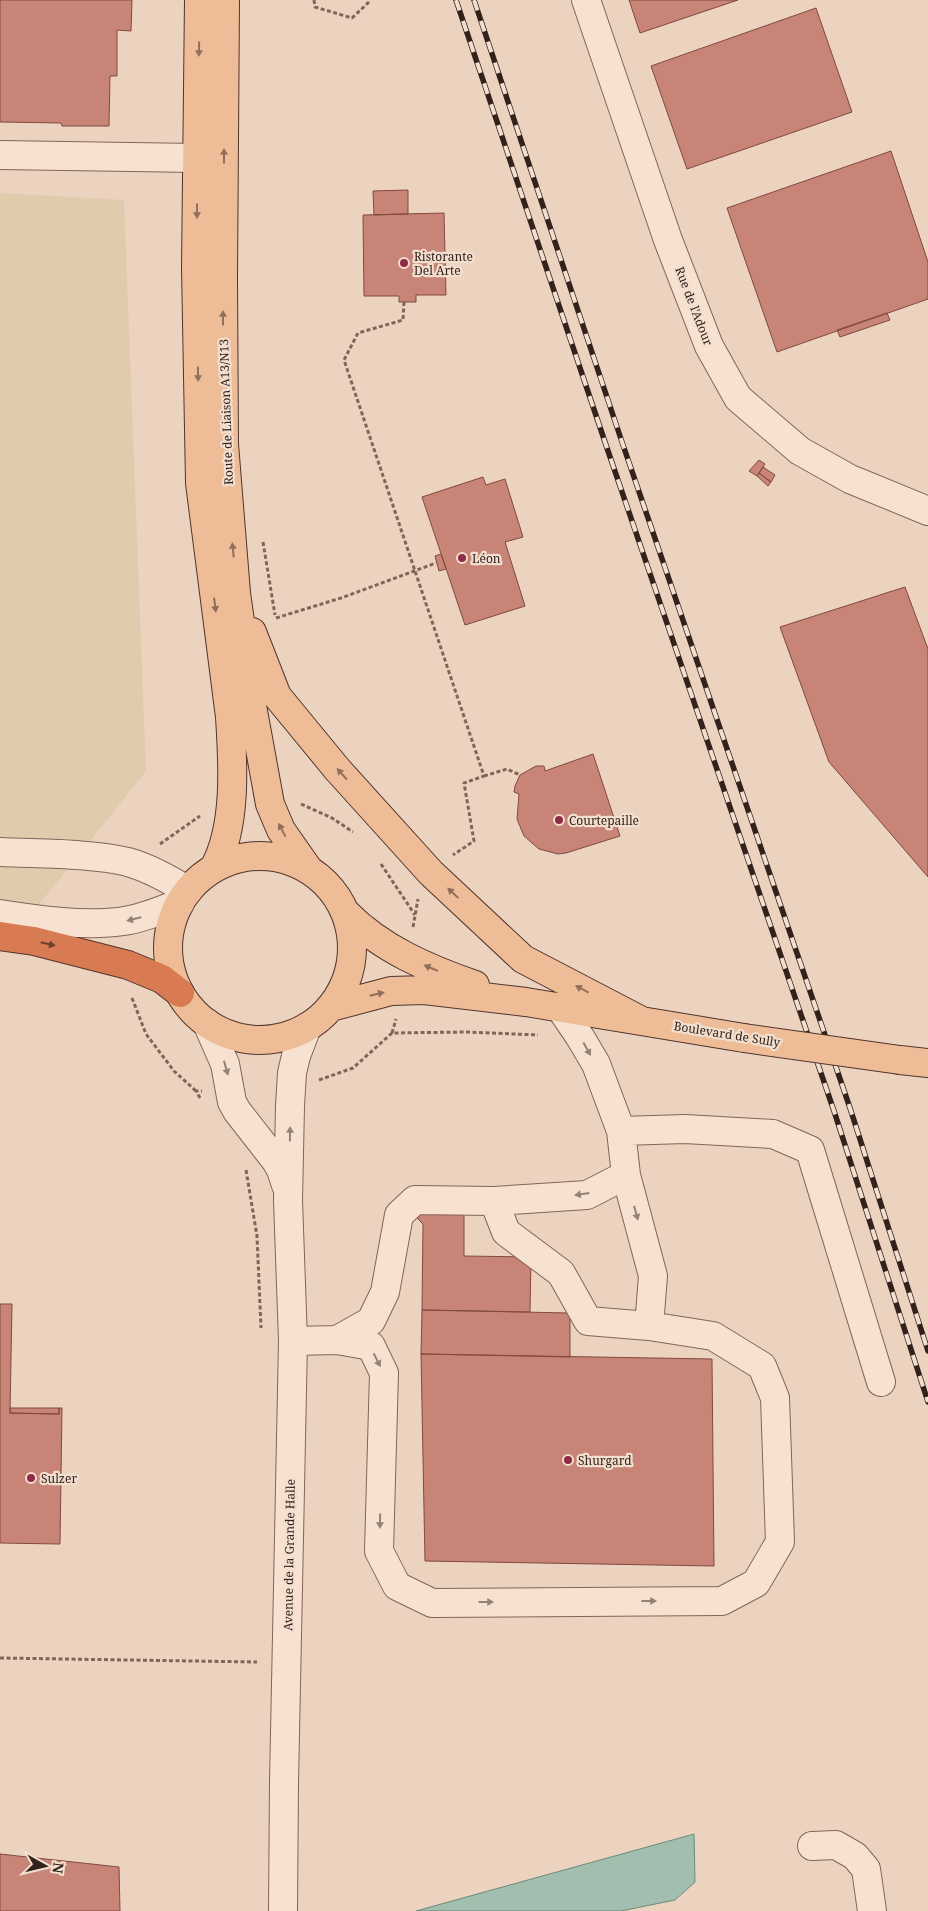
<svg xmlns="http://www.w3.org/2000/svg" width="928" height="1911" font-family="'Noto Serif',serif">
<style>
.farmland{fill:#e1cbad}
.water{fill:#a2beae;stroke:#6a8b7a}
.building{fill:#c88477;stroke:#814940}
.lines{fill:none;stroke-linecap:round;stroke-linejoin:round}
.minor-casing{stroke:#836459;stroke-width:30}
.major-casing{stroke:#51342d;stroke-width:30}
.highway-casing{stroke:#51342d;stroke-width:30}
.path{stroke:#836459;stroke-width:3;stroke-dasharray:4 2.5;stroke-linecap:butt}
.minor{stroke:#f7e2d2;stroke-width:28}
.major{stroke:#eebd98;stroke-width:28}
.highway{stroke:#d87b52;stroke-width:28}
.rail-casing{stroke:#33221c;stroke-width:5.5}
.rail{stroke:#f3dfcf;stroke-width:4;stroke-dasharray:11;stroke-linecap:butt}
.major-bridge-casing{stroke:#51342d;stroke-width:30;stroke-linecap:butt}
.major-bridge{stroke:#eebd98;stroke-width:28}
.oneway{fill:#90705a}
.oneway2{fill:#958277}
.oneway3{fill:#6d412f}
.poi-dot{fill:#8f2b46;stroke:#f3dfcf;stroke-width:2}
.labels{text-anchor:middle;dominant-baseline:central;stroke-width:4.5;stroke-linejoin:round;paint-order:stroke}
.poi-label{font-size:12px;fill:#33221c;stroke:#f3dfcf;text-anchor:start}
.street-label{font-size:12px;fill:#33221c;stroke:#f3dfcf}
</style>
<rect width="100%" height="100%" fill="#ebd3bf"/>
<path class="farmland" d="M 0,193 L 124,200 L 146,771 L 0,953 Z"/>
<path class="water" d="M 694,1834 L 695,1882 L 675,1900 L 621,1911 L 416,1911 Z"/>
<path class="building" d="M 0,0 L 132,0 L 131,31 L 117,30 L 117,76 L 110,76 L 109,126 L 62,126 L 61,123 L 0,122 Z
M 629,0 L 738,0 L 640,33 Z
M 816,8 L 852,112 L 687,169 L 651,66 Z
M 891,151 L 928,262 L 928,299 L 777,352 L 727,208 Z
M 408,190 L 408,214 L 374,215 L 373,191 Z
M 444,213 L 446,295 L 416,295 L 416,302 L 399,302 L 399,296 L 364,296 L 363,215 Z
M 887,313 L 890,320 L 840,337 L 837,330 Z
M 759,460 L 765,464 L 757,476 L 749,471 Z
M 763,467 L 775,475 L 771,482 L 759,473 Z
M 759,473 L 771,482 L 768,486 L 757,476 Z
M 483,477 L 486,485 L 505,479 L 523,537 L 505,542 L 525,606 L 465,625 L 422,497 Z
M 441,554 L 446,569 L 439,571 L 435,556 Z
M 905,587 L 928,649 L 928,877 L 829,762 L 780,627 Z
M 593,754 L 620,836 L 566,853 L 558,854 L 539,849 L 524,836 L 517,819 L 519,794 L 514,792 L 515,786 L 520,775 L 536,766 L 544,766 L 545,771 Z
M 430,1208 L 436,1214 L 464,1214 L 464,1256 L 531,1257 L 530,1312 L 422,1310 L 423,1224 L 418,1219 L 418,1210 Z
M 0,1304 L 12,1304 L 10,1413 L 59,1414 L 59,1408 L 62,1408 L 60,1544 L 0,1543 Z
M 422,1310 L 570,1313 L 570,1357 L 421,1354 Z
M 421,1354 L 712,1359 L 714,1566 L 425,1561 Z
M 10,1408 L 59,1408 L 59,1414 L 10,1413 Z
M 0,1854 L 119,1867 L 120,1911 L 0,1911 Z"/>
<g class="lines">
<defs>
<path id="minor" d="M 586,0 L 668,240 L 709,346 L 738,398 L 800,451 L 850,479 L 928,511
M 0,155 L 197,158
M 0,852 C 40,854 90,853 128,862 C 149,868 169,879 188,891
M 0,914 C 39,920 86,927 124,921 C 144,918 162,910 180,903
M 561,1009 L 580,1037 L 596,1064 L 621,1131 L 626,1175 L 653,1276 L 649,1326
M 207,1023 L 225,1064 L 232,1102 L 237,1111 L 276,1161 L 281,1170 L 286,1185
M 621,1131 L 685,1129 L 773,1134 L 810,1150 L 881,1382
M 494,1201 L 587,1195 L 626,1175
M 293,1341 L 337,1340 L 371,1346 L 384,1373 L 379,1551 L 397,1586 L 432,1603 L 722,1601 L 756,1583 L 780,1542 L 775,1398 L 762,1366 L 713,1336 L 649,1326 L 588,1321 L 561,1273 L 506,1232 L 494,1201 L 415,1200 L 399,1215 L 385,1292 L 371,1321 L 337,1340
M 812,1846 L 836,1845 L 855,1856 L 866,1869 L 872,1911
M 283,1911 L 284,1783 L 293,1341 L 288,1200 L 290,1106 L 292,1073 L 296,1056 L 307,1027"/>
<path id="major" d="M 199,0 L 196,268 L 200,483 L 230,717 C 233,763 237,827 214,868
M 225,0 L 223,278 L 224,444 L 236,593 L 251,700 L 270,804 L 281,830 L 309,870
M 252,632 L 277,696 L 337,769 L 431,873 L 523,959 L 640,1020
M168 948a92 92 0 1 1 184 0a92 92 0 1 1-184 0Z
M 346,913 C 381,949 429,969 475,985
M 331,1007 L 391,991 L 424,990 L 526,1002 L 744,1038
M 900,1060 L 928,1063"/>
<path id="highway" d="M 0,936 L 34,941 L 128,965 L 162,979 L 180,993"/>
</defs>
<use href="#minor" class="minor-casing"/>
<use href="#major" class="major-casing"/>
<use href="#highway" class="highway-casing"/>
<path class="path" d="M 314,0 L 315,7 L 352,18 L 368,3 L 368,0
M 404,302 L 403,320 L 358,333 L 344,360 L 484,776 L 464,783 L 474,841 L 453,855
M 263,542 L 275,615
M 276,618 L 341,598 L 436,563
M 484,776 L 507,769 L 520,775
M 301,804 L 332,818 L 353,832
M 160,844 L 200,816
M 381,864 L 415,915
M 413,927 L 418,899
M 132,998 L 146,1034 L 174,1071 L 196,1091
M 392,1033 L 396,1019
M 319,1080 L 353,1068 L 392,1033 L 467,1032 L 538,1035
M 200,1098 L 196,1091 L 202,1091
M 246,1170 L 257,1236 L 261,1328
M 0,1658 L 257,1662"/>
<use href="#minor" class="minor"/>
<use href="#major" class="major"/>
<use href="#highway" class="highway"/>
<defs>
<path id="rail" d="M 456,0 L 607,448 L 835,1114 L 928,1402
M 474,0 L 622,442 L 850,1108 L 928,1351"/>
</defs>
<use href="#rail" class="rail-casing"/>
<use href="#rail" class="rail"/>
<defs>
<path id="major-bridge" d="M 744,1038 L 900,1060"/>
</defs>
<use href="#major-bridge" class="major-bridge-casing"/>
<use href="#major-bridge" class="major-bridge"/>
</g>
<defs><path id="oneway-solid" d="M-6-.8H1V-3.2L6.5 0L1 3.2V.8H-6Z" transform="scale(1.25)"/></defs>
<g class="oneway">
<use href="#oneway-solid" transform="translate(199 49) rotate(91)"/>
<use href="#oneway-solid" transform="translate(224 156) rotate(-90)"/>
<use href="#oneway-solid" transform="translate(197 211) rotate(90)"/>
<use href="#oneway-solid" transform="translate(223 318) rotate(-90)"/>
<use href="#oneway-solid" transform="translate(198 374) rotate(89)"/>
<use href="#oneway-solid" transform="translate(233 550) rotate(-95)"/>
<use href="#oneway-solid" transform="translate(215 605) rotate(83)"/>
<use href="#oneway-solid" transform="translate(342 774) rotate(-132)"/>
<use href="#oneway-solid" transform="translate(282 830) rotate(-118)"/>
<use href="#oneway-solid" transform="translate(453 893) rotate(-137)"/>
<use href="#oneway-solid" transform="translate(431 968) rotate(-157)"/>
<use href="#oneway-solid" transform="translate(582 989) rotate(-152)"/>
<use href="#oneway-solid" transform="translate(377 994) rotate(-13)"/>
</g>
<g class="oneway2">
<use href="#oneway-solid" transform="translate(134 919) rotate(166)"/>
<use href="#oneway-solid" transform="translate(587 1049) rotate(61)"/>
<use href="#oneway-solid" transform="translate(226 1068) rotate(74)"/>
<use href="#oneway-solid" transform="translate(290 1134) rotate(-89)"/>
<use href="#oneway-solid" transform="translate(582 1194) rotate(172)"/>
<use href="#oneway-solid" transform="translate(636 1213) rotate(75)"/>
<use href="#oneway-solid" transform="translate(377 1360) rotate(63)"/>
<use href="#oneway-solid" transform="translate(380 1521) rotate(91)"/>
<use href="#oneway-solid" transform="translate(649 1601)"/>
<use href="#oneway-solid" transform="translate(486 1602)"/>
</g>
<use class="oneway3" href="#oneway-solid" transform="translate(48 944) rotate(13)"/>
<g class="poi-dot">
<circle cx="404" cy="263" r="5"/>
<circle cx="462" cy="558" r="5"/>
<circle cx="559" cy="820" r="5"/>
<circle cx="568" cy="1460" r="5"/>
<circle cx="31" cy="1478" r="5"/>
</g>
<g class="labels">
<g class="poi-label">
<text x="414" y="256">Ristorante<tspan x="414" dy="14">Del Arte</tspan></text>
<text x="472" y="558">Léon</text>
<text x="569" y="820">Courtepaille</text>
<text x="578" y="1460">Shurgard</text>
<text x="41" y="1478">Sulzer</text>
</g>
<g class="street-label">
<text transform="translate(694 306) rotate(69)">Rue de l'Adour</text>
<text transform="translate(226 412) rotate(-92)">Route de Liaison A13/N13</text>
<text transform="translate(727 1034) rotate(9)">Boulevard de Sully</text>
<text transform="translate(289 1555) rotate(-89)">Avenue de la Grande Halle</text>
</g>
</g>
<g transform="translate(45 1866) rotate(98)" stroke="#f3dfcf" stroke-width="4" paint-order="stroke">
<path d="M0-4L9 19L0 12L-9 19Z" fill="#33221c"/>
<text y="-8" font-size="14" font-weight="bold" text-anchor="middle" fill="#33221c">N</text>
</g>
</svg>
